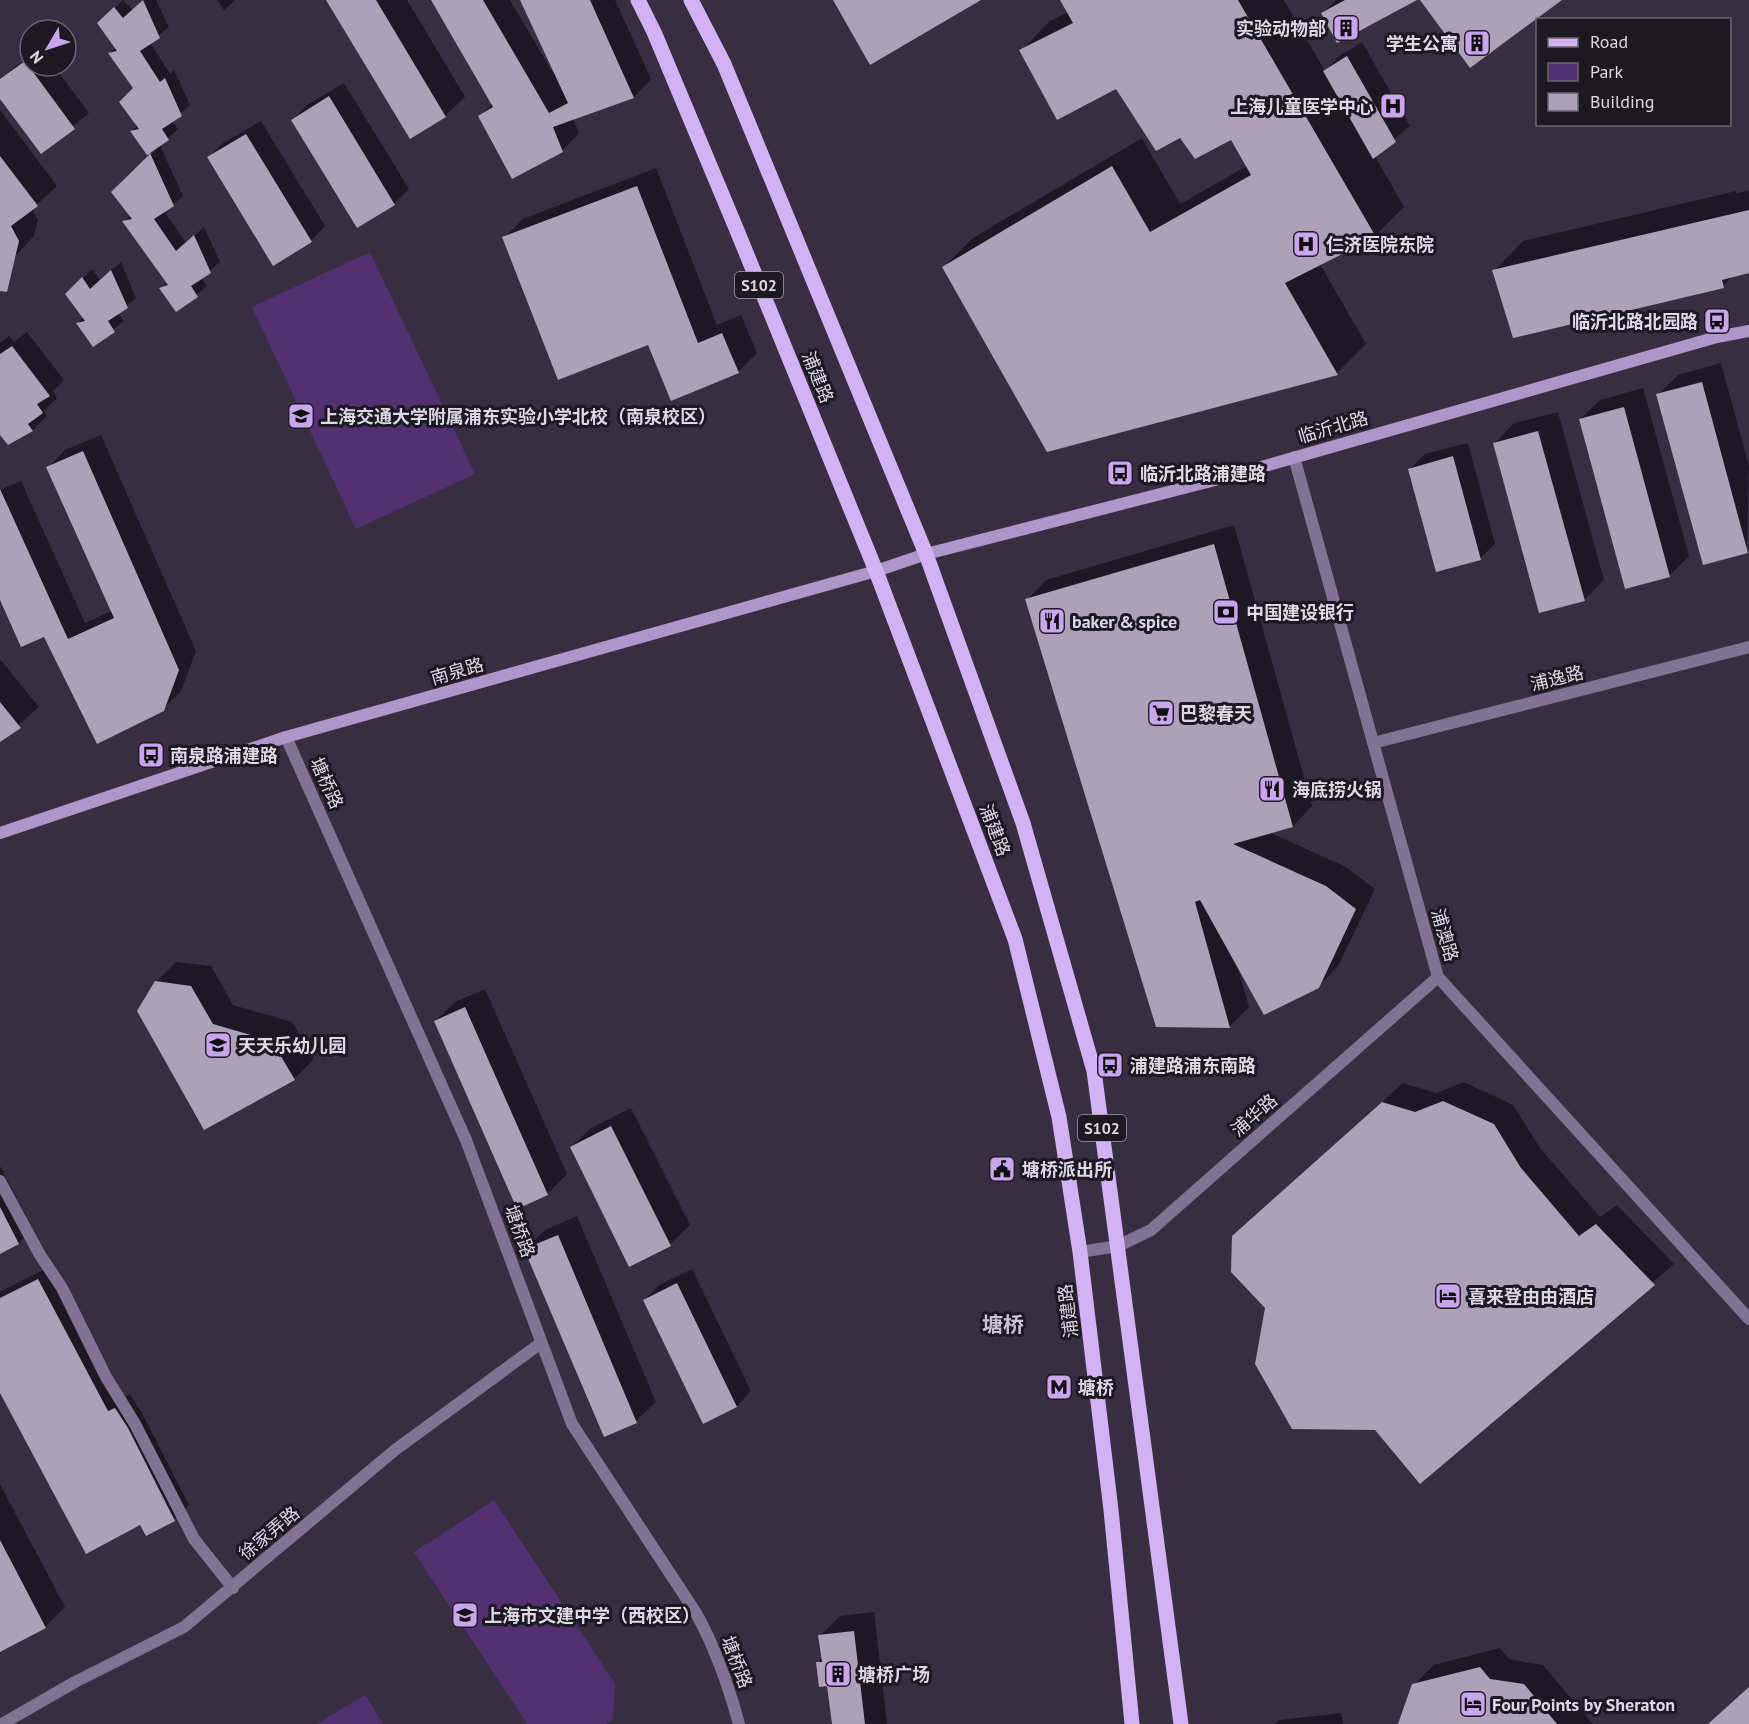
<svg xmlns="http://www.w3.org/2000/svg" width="1749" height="1724" font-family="'PT Sans','Noto Sans SC',sans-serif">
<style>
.green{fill:#533072}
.shadow{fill:#0007}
.building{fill:#ada1ba}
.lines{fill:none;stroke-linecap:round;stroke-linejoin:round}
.street{stroke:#827394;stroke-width:12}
.secondary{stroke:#af96ca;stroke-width:12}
.primary{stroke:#d2b1f4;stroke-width:15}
.labels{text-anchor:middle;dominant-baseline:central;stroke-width:6;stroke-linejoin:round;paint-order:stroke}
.shield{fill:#1d1922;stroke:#a49faa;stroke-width:1.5}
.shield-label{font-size:16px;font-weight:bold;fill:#ded8e5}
.poi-label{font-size:18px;font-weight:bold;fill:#ded8e5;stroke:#1d1922;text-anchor:start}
.street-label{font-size:18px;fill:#ded8e5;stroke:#1d1922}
.quarter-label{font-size:21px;font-weight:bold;fill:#ccc0da;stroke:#1d1922}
</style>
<rect width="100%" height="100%" fill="#382e42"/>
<path class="green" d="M 370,252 L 475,474 L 356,529 L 252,307 Z
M 494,1500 L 615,1684 L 613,1719 L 606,1724 L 527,1724 L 414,1552 Z
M 365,1695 L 383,1724 L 317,1724 Z"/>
<path class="shadow" d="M 123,0 L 133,10 L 144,0 L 156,0 L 169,27 L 150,42 L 170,74 L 174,70 L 190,105 L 172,121 L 178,129 L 160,145 L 183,196 L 164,211 L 186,243 L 204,227 L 220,262 L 201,278 L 207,286 L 177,310 L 161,288 L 168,282 L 124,222 L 131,215 L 113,192 L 156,150 L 132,131 L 138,125 L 135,88 L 110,53 L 117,47 L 99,24 Z
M 217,0 L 235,0 L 224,10 Z
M 328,0 L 407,0 L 465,97 L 445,116 Z
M 432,0 L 510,0 L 553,73 L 555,72 L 522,0 L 615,0 L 651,79 L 634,97 L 573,118 L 579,133 L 562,151 L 480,116 L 493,103 Z
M 1061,0 L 1284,0 L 1325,71 L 1339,56 L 1362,42 L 1410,126 L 1375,156 L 1404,207 L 1375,236 L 1320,264 L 1366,344 L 1337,373 L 944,267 L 973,238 L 1142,138 L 1180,204 L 1247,166 L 1232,138 L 1181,136 L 1117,87 L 1021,51 L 1050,21 L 1069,12 Z
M 1336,0 L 1414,0 L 1322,14 Z
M 30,55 L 30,66 L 54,66 L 89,113 L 41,152 L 0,96 L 0,79 Z
M 344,83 L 409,189 L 394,204 L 292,120 L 307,105 Z
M 0,110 L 57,186 L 32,209 L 38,220 L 34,236 L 3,270 L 0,267 Z
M 261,121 L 325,226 L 311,241 L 209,157 L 223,143 Z
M 656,168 L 717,325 L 741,315 L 757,353 L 738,372 L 504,238 L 523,219 Z
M 1749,190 L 1749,271 L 1734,275 L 1723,286 L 1494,271 L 1523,241 L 1736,191 L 1736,194 Z
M 121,262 L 136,298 L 118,313 L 124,321 L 93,345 L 78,323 L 84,317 L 67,294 L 92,269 L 100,280 Z
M 27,332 L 64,380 L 53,391 L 57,398 L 44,411 L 47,416 L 33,430 L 8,444 L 0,432 L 0,343 L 9,336 L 14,342 Z
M 1721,363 L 1749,466 L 1747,551 L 1658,395 L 1678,375 Z
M 1643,388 L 1689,556 L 1669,576 L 1580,419 L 1600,400 Z
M 1558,412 L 1604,580 L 1584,600 L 1495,443 L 1514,423 Z
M 101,435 L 196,651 L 181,691 L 163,709 L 45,635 L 0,597 L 0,490 L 21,481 L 85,623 L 112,611 L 48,468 L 65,450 Z
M 1468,443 L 1495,544 L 1480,558 L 1410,469 L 1425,454 Z
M 1234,525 L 1312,806 L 1293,826 L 1269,832 L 1346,867 L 1375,889 L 1338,966 L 1318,987 L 1238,968 L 1249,1007 L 1230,1026 L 1157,1025 L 1027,600 L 1046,580 Z
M 0,659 L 39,707 L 0,741 Z
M 176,962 L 211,966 L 233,1005 L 292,1022 L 314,1059 L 294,1079 L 205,1128 L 156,982 Z
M 485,989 L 567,1174 L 547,1194 L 435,1021 L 455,1002 Z
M 1464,1082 L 1513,1105 L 1540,1148 L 1600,1217 L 1617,1205 L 1674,1264 L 1421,1482 L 1267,1308 L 1233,1236 L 1403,1083 L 1436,1093 Z
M 631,1108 L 690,1225 L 670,1244 L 630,1265 L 571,1147 L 591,1128 Z
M 0,1166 L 33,1229 L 19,1243 L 0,1253 Z
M 577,1216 L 656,1402 L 636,1421 L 605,1435 L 526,1249 L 545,1230 Z
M 53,1265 L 123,1398 L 130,1394 L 142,1413 L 189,1505 L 174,1519 L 147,1534 L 141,1523 L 0,1390 L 0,1292 Z
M 692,1269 L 751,1391 L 737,1406 L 704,1422 L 645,1300 L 659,1285 Z
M 0,1484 L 65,1607 L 45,1627 L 0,1647 Z
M 874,1612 L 887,1724 L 830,1724 L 833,1721 L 828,1684 L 818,1663 L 823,1657 L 820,1636 L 840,1616 Z
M 1500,1648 L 1509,1659 L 1543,1665 L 1593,1724 L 1399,1724 L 1414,1685 L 1434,1665 Z
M 1341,1713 L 1343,1724 L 1275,1724 L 1279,1720 Z"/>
<path class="building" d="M 143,0 L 160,38 L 140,51 L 160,82 L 165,78 L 182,116 L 162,129 L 169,140 L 150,153 L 174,206 L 154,219 L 176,251 L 194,235 L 211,273 L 191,286 L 198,297 L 176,312 L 159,288 L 168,285 L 122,221 L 132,219 L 111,192 L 150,154 L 147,155 L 130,131 L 139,129 L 119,102 L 133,88 L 108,53 L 117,51 L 97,23 L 114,7 L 123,18 Z
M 326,0 L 376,0 L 446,117 L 410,139 Z
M 431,0 L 483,0 L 549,113 L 568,103 L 520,0 L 590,0 L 634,98 L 553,127 L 563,152 L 512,179 L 478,116 L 493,107 Z
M 833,0 L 981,0 L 870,65 Z
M 1060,0 L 1238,0 L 1376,237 L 1285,283 L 1338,375 L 1047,452 L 942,267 L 1112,166 L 1150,232 L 1251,175 L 1231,140 L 1195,159 L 1180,138 L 1156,151 L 1116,89 L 1057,120 L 1019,50 L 1073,23 Z
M 1345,0 L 1417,0 L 1337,43 L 1321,13 Z
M 1420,0 L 1562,0 L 1470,68 Z
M 1347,56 L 1396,142 L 1373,159 L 1323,71 Z
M 25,61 L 75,129 L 41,154 L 0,99 L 0,79 Z
M 329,96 L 395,205 L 357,228 L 291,120 Z
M 246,134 L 312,242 L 273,266 L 207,157 Z
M 0,156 L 38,206 L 11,226 L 19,241 L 7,292 L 0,291 Z
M 637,186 L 698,343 L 722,333 L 739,373 L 671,401 L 648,345 L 558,380 L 502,237 Z
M 1749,210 L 1749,273 L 1722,280 L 1724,288 L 1513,338 L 1492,270 Z
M 111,270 L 128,308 L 108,321 L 115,332 L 93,347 L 76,323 L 85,321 L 65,294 L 82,277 L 90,289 Z
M 12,346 L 50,396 L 37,404 L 43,413 L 28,424 L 33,431 L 8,445 L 0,435 L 0,354 Z
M 1702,382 L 1748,553 L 1703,565 L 1656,394 Z
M 1624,407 L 1670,577 L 1625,589 L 1579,419 Z
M 1538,431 L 1585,601 L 1539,613 L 1493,443 Z
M 83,451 L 179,670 L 164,711 L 97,744 L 44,637 L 21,647 L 0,600 L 0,489 L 68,639 L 114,618 L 46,467 Z
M 1453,456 L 1481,560 L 1436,572 L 1408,469 Z
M 1214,544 L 1293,827 L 1233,844 L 1326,886 L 1356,909 L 1319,988 L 1264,1015 L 1200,900 L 1195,902 L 1230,1028 L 1156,1027 L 1025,599 Z
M 0,702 L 21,728 L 0,742 Z
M 155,981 L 191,986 L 213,1024 L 272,1041 L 295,1080 L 204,1130 L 137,1011 Z
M 465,1007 L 548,1195 L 517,1209 L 434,1021 Z
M 1443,1101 L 1494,1124 L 1521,1168 L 1579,1236 L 1596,1224 L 1655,1285 L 1420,1484 L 1375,1430 L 1292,1429 L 1255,1364 L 1265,1308 L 1231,1272 L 1232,1236 L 1382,1102 L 1415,1112 Z
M 611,1126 L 671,1246 L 629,1267 L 570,1147 Z
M 0,1207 L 19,1244 L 0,1254 Z
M 558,1235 L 637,1423 L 604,1437 L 524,1249 Z
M 38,1279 L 108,1411 L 115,1408 L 128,1428 L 175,1521 L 146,1536 L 140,1525 L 86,1554 L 0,1393 L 0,1298 Z
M 677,1283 L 737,1407 L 703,1424 L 643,1300 Z
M 0,1540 L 46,1628 L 0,1652 Z
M 854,1631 L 865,1724 L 832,1724 L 827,1686 L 819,1687 L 816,1662 L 822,1662 L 818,1635 Z
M 1480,1667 L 1490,1679 L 1524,1684 L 1557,1724 L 1398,1724 L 1412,1684 Z
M 1749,1687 L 1749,1724 L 1708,1724 Z"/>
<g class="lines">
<path class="street" d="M 1294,457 L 1438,977 L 1749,1319
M 286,737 L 466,1140 L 572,1424 L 696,1613 C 716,1649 728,1684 739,1724
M 1373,743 L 1749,647
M 0,1181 L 40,1255 L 62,1288 L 106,1377 L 135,1424 L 194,1539 L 233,1588
M 1080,1252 L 1118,1246 L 1151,1230 L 1438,977
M 2,1724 L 75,1682 L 184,1627 L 395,1450 L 541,1343"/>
<path class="secondary" d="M 0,833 L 286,737 L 876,571 L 926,554 L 1219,479 L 1717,337 L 1749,331"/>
<path class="primary" d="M 638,0 L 654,32 L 736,228 L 876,571 L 1015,939 L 1059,1117 L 1080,1252 L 1111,1510 L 1132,1724
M 691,0 L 724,64 L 926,554 L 1023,823 L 1094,1071 L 1181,1724"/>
</g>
<defs>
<symbol id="building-square" viewBox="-11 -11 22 22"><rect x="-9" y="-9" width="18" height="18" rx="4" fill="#c9a5ee" stroke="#1d1922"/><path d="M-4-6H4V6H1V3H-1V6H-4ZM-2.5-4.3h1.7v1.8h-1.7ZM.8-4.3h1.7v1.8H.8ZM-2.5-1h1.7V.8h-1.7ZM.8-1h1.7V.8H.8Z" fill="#111"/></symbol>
<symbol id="hospital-square" viewBox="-11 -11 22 22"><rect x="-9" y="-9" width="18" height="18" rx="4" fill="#c9a5ee" stroke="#1d1922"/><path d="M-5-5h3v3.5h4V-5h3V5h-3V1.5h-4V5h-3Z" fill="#111"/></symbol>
<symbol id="bus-square" viewBox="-11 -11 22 22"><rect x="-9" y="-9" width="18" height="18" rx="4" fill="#c9a5ee" stroke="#1d1922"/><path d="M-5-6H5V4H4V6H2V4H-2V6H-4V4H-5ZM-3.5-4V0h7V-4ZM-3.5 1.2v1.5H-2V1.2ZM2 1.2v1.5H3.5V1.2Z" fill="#111"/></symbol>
<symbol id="school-square" viewBox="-11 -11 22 22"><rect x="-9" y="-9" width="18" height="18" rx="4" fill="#c9a5ee" stroke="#1d1922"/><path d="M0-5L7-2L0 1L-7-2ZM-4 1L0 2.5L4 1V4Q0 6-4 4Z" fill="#111"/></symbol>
<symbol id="bank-square" viewBox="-11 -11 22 22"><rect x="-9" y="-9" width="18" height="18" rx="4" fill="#c9a5ee" stroke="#1d1922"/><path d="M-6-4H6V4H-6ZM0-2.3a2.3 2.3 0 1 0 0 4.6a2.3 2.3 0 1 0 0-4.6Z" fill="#111"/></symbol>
<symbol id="restaurant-square" viewBox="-11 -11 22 22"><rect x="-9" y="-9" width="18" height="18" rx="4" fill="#c9a5ee" stroke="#1d1922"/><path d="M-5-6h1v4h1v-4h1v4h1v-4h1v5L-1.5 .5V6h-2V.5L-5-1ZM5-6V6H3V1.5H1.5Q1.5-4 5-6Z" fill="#111"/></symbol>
<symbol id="supermarket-square" viewBox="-11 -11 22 22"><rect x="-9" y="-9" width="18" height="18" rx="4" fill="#c9a5ee" stroke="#1d1922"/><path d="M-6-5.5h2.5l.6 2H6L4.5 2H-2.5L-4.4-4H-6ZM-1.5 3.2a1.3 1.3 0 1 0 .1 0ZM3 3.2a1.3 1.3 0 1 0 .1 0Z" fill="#111"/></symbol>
<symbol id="civic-square" viewBox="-11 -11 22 22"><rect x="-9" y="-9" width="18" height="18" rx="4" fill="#c9a5ee" stroke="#1d1922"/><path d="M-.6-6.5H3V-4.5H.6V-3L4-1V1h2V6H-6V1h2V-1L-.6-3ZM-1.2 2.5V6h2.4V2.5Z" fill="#111"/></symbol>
<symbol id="hotel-square" viewBox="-11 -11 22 22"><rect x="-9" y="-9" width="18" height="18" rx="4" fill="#c9a5ee" stroke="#1d1922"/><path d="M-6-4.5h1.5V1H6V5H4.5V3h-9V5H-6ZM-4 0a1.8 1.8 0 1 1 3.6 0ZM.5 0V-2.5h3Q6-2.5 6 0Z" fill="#111"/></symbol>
<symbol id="metro-square" viewBox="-11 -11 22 22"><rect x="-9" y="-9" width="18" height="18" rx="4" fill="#c9a5ee" stroke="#1d1922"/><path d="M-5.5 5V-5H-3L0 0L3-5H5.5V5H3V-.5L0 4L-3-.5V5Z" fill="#111"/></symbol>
</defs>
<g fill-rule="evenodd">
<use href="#building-square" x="1331" y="13" width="30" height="30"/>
<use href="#building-square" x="1462" y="28" width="30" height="30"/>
<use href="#hospital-square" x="1378" y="91" width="30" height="30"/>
<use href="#hospital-square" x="1291" y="229" width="30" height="30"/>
<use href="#bus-square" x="1702" y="306" width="30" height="30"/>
<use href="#school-square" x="286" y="401" width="30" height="30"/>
<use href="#bus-square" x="1105" y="458" width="30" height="30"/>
<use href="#bank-square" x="1211" y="597" width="30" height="30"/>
<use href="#restaurant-square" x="1037" y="606" width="30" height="30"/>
<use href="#supermarket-square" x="1146" y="698" width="30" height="30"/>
<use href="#bus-square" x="136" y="740" width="30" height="30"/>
<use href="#restaurant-square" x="1257" y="774" width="30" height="30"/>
<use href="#school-square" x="203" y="1030" width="30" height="30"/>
<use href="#bus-square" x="1095" y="1050" width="30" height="30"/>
<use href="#civic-square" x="987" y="1154" width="30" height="30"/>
<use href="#hotel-square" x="1433" y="1281" width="30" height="30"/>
<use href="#metro-square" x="1044" y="1372" width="30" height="30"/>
<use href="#school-square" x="450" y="1600" width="30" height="30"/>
<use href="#building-square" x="823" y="1659" width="30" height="30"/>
<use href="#hotel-square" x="1458" y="1689" width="30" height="30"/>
</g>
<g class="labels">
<g class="shield">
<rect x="735" y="272" width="48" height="26" rx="4.5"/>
<rect x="1078" y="1115" width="48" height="26" rx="4.5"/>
</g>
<g class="shield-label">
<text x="759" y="285">S102</text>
<text x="1102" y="1128">S102</text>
</g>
<g class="poi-label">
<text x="1326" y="28" text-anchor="end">实验动物部</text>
<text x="1458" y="43" text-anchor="end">学生公寓</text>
<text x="1374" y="106" text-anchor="end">上海儿童医学中心</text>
<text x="1326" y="244">仁济医院东院</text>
<text x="1698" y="321" text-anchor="end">临沂北路北园路</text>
<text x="320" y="416">上海交通大学附属浦东实验小学北校（南泉校区）</text>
<text x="1140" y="473">临沂北路浦建路</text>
<text x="1246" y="612">中国建设银行</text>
<text x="1072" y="621">baker &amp; spice</text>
<text x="1180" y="713">巴黎春天</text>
<text x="170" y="755">南泉路浦建路</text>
<text x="1292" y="789">海底捞火锅</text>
<text x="238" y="1045">天天乐幼儿园</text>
<text x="1130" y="1065">浦建路浦东南路</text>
<text x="1022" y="1169">塘桥派出所</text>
<text x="1468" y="1296">喜来登由由酒店</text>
<text x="1078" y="1387">塘桥</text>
<text x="484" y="1615">上海市文建中学（西校区）</text>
<text x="858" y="1674">塘桥广场</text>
<text x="1492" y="1704">Four Points by Sheraton</text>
</g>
<g class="street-label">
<text transform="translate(818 377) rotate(68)">浦建路</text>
<text transform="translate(1333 427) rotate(-16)">临沂北路</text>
<text transform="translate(457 671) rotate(-16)">南泉路</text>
<text transform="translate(1557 678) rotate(-14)">浦逸路</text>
<text transform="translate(327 783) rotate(66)">塘桥路</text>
<text transform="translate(995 830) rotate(69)">浦建路</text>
<text transform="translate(1445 935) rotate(74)">浦澳路</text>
<text transform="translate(1254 1115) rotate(-41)">浦华路</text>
<text transform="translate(520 1231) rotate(70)">塘桥路</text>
<text transform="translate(1068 1311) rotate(-97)">浦建路</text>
<text transform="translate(269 1533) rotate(-40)">徐家弄路</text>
<text transform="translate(737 1662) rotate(69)">塘桥路</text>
</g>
<g class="quarter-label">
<text x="1003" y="1324">塘桥</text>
</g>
</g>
<rect x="1536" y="18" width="195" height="108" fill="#1d1922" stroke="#6a6570" stroke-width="1.5"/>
<rect x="1548" y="38" width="30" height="9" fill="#d2b1f4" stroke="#6a6570" stroke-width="1.5"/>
<text x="1590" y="48" font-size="18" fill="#ded8e5">Road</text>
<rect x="1548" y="63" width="30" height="18" fill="#533072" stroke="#6a6570" stroke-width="1.5"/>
<text x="1590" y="78" font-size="18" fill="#ded8e5">Park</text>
<rect x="1548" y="93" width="30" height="18" fill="#ada1ba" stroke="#6a6570" stroke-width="1.5"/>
<text x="1590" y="108" font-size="18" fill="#ded8e5">Building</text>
<g transform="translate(48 48) rotate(231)"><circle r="28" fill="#1d1922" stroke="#6a6570" stroke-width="1.5"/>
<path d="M0-4.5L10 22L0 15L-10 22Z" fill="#c9a5ee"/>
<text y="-9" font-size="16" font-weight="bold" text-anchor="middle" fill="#ded8e5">N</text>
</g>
</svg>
